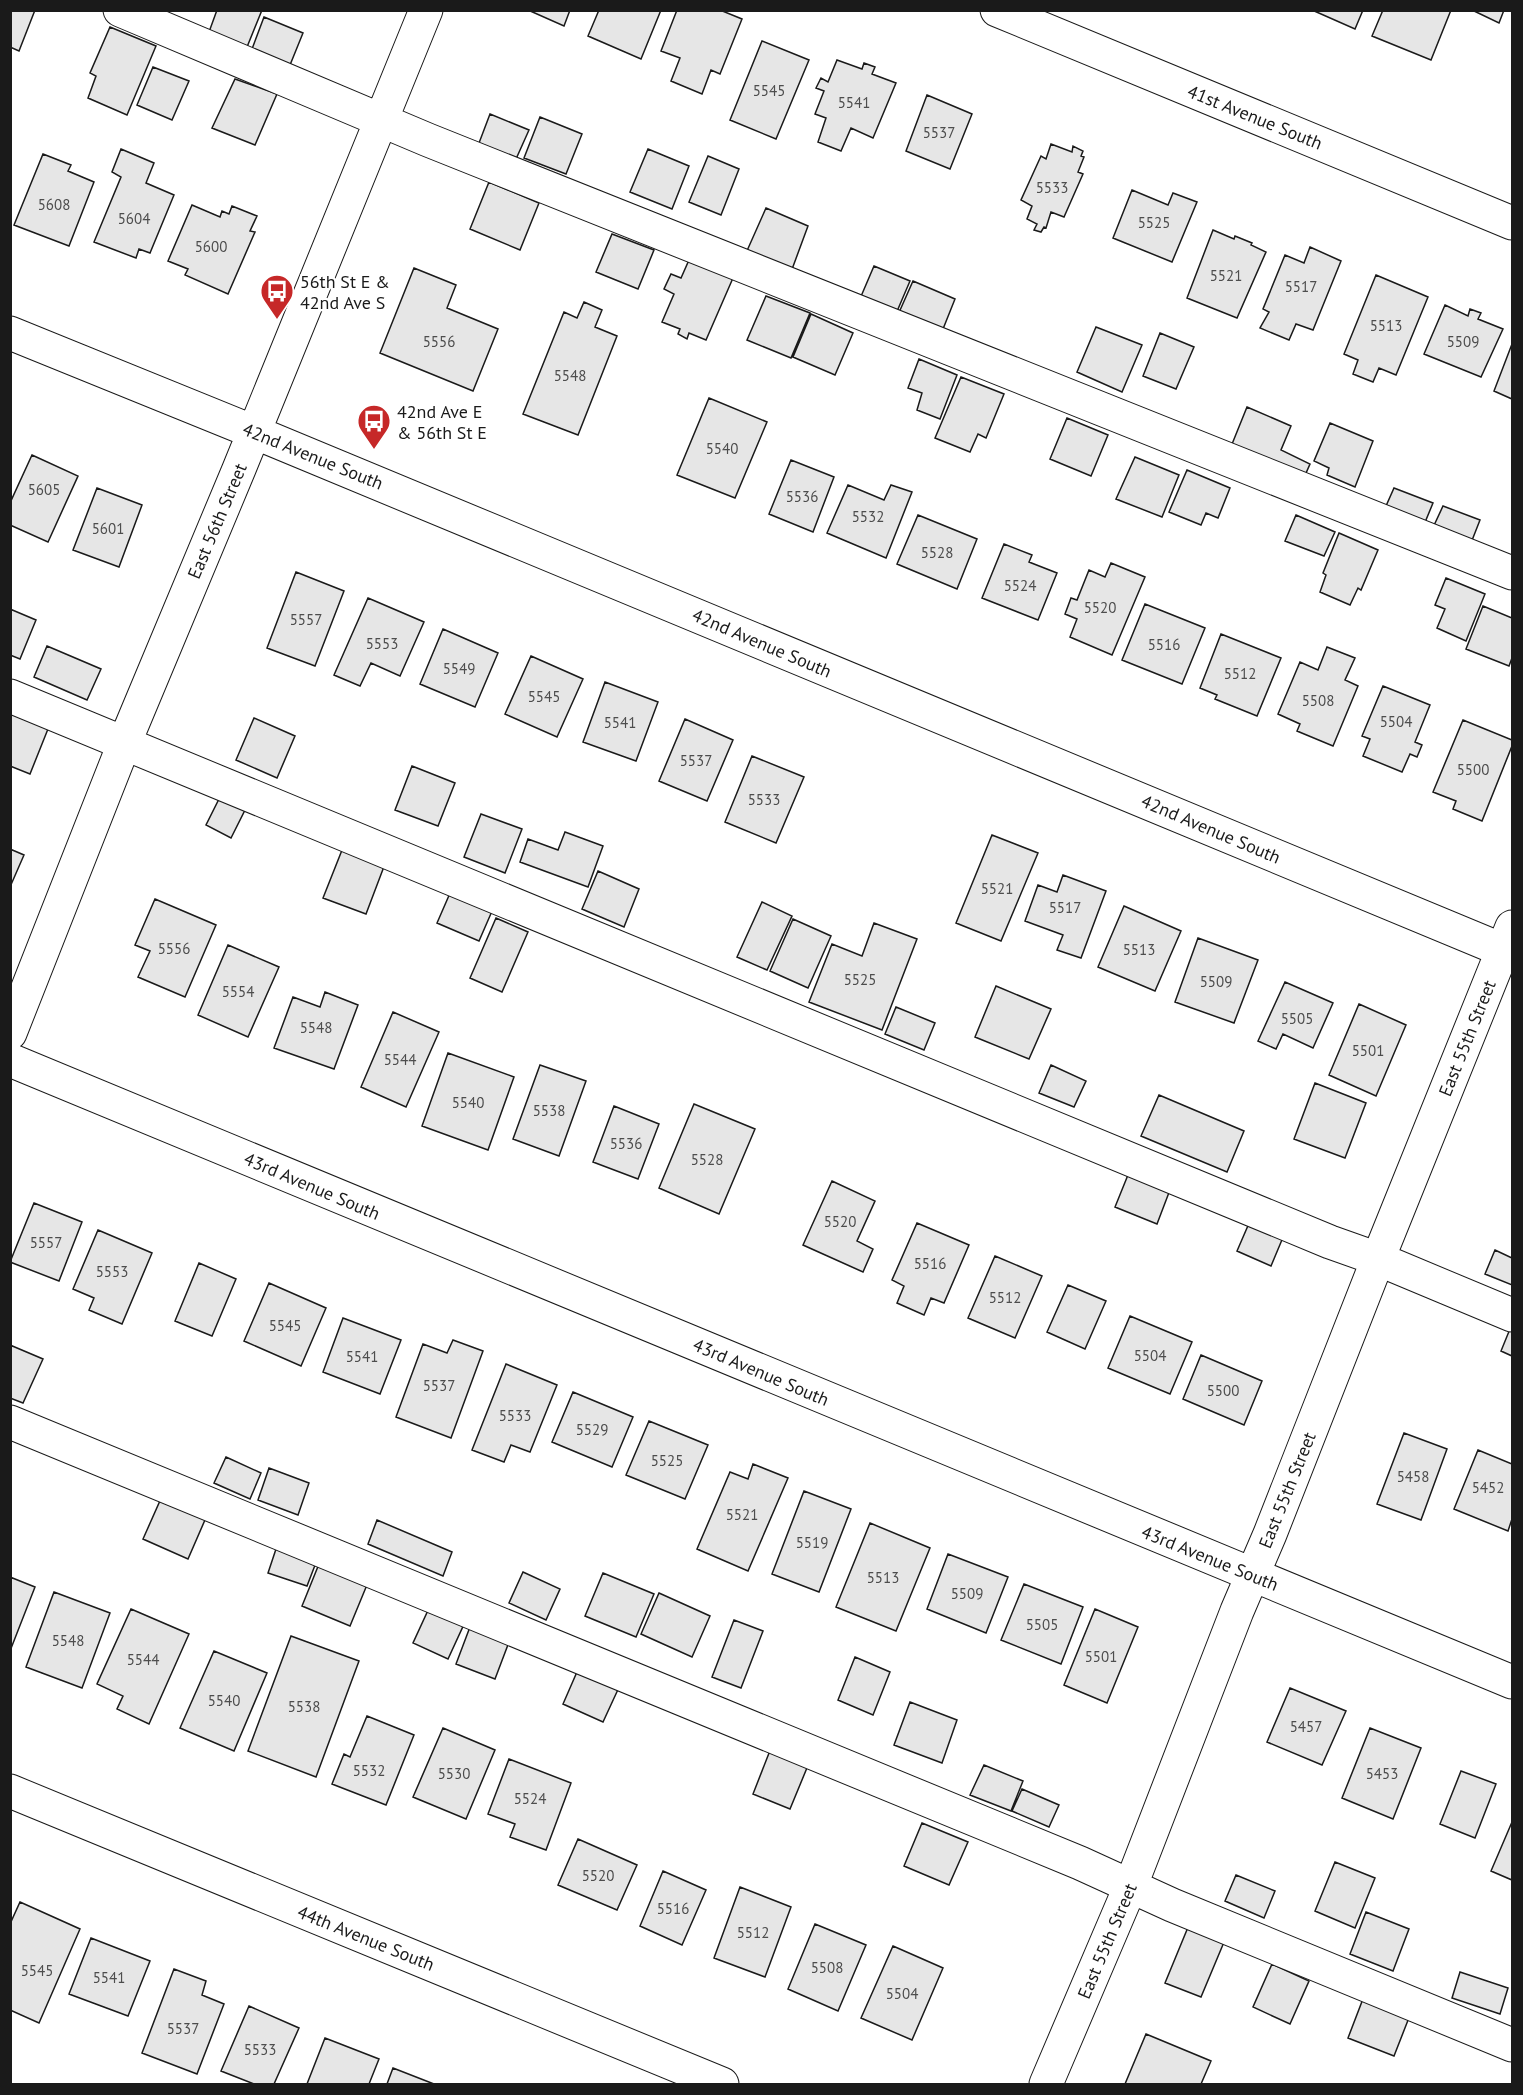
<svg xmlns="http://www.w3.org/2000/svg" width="1523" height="2095" font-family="'PT Sans',sans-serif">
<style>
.building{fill:#e6e6e6;stroke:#1a1a1a;stroke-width:1.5}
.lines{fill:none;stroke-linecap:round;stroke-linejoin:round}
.minor-casing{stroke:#1a1a1a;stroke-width:35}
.minor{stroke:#fff;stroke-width:33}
.labels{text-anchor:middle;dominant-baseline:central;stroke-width:4.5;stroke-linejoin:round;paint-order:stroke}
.number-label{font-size:15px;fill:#4d4d4d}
.street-label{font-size:18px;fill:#1a1a1a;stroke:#fff}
.poi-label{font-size:18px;fill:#1a1a1a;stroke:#fff;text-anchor:start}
</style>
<rect width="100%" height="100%" fill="#fff"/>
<path class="building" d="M 10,10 L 35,10 L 19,51 L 10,47 Z
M 217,10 L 262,10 L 247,47 L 209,32 Z
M 528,10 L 570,10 L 564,26 Z
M 599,10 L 661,10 L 641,59 L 588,36 Z
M 677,10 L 720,10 L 742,19 L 720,74 L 711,70 L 702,94 L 671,81 L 680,58 L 661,51 Z
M 1312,10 L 1363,10 L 1355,29 Z
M 1383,10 L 1451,10 L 1431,60 L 1372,36 Z
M 1472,10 L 1504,10 L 1499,23 Z
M 264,17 L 303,33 L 290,65 L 252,49 Z
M 110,27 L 156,46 L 127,115 L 88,98 L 96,76 L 90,73 Z
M 762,41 L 809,60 L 776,139 L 730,120 Z
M 837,60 L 862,69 L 864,63 L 875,67 L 872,74 L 896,83 L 873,138 L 851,128 L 841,151 L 818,142 L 826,118 L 815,114 L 824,91 L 816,88 L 821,78 L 828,82 Z
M 153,67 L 189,81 L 172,120 L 137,105 Z
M 235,79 L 277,94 L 255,145 L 212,128 Z
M 927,95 L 972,114 L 950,169 L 906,151 Z
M 490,114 L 529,130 L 516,159 L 479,143 Z
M 540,117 L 582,134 L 566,174 L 524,158 Z
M 1051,144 L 1072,152 L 1073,146 L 1083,151 L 1081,156 L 1084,157 L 1078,172 L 1083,174 L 1064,217 L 1051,212 L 1046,228 L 1044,227 L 1041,232 L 1034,230 L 1037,224 L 1027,219 L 1032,206 L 1021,200 L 1041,156 L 1046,159 Z
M 121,149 L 154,163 L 146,183 L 174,195 L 150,253 L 139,249 L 136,258 L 94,242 L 121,177 L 112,172 Z
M 648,149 L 689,166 L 672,209 L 630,192 Z
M 43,154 L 71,165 L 68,171 L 94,182 L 69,246 L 14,225 Z
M 708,156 L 739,169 L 721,215 L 689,202 Z
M 489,182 L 539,203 L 520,250 L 470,229 Z
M 1132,190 L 1168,205 L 1173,193 L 1197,202 L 1172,262 L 1113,238 Z
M 192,205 L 220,217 L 222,211 L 229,214 L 232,206 L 257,216 L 250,231 L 255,232 L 228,294 L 185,275 L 188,269 L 168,261 Z
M 766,208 L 808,226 L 791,272 L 746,253 Z
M 1213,230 L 1234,239 L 1235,236 L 1252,243 L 1251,245 L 1266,252 L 1237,318 L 1187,298 Z
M 612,234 L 654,250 L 638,289 L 596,272 Z
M 1310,247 L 1341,261 L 1313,330 L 1296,324 L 1289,340 L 1260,328 L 1269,312 L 1263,309 L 1285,255 L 1304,263 Z
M 689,260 L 733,278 L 706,340 L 689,333 L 687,339 L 678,334 L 680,329 L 662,322 L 674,294 L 664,289 L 671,274 L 681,278 Z
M 874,266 L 910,281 L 895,316 L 859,301 Z
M 414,268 L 456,285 L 447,308 L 498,329 L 473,391 L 380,353 Z
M 1376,275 L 1428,297 L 1396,375 L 1379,368 L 1373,382 L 1353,374 L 1358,360 L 1344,354 Z
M 913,281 L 955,299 L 941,334 L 897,317 Z
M 766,296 L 810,313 L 791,358 L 747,340 Z
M 584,302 L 602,310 L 595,327 L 617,336 L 578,435 L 523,414 L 564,312 L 577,318 Z
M 1445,305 L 1468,316 L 1470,309 L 1481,313 L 1478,319 L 1503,329 L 1481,377 L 1424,354 Z
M 811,314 L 853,333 L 835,375 L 793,357 Z
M 1096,327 L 1142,345 L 1122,392 L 1077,372 Z
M 1160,333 L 1194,347 L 1176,389 L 1143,376 Z
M 1512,344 L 1512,399 L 1494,391 Z
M 919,359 L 957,375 L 940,419 L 917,410 L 922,393 L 908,388 Z
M 961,377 L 1004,394 L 986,438 L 978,434 L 970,452 L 935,438 Z
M 709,398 L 767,422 L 735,498 L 677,475 Z
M 1247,407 L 1291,426 L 1281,450 L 1310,464 L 1302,482 L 1228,454 Z
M 1067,418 L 1108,435 L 1091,476 L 1050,459 Z
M 1330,423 L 1373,441 L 1355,487 L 1327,475 L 1329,468 L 1314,461 Z
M 32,455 L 78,476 L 48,542 L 10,525 L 10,503 Z
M 1135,457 L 1179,475 L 1162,517 L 1116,499 Z
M 791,460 L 834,477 L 813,532 L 769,514 Z
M 1187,470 L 1230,488 L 1218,518 L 1206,513 L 1201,525 L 1169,512 Z
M 848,485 L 884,500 L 891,485 L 912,492 L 886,558 L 827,533 Z
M 97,488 L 142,505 L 119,567 L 73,550 Z
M 1394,488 L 1433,503 L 1421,532 L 1382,515 Z
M 1443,506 L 1480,520 L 1469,548 L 1430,534 Z
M 918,515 L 977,539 L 957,589 L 897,564 Z
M 1296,515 L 1335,532 L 1324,556 L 1285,541 Z
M 1339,533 L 1378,550 L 1361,590 L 1358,588 L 1350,605 L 1320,592 L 1326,575 L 1323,573 Z
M 1004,544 L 1032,555 L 1029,562 L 1057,573 L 1038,620 L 982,598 Z
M 1111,563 L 1145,577 L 1112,655 L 1070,637 L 1077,619 L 1065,614 L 1071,598 L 1077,600 L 1089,570 L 1105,577 Z
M 296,572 L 344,591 L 315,666 L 267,648 Z
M 1446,578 L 1485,594 L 1466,641 L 1437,628 L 1445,609 L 1435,605 Z
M 368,598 L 424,622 L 400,676 L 371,663 L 360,686 L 334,675 Z
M 1145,604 L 1205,628 L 1182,684 L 1122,660 Z
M 1483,606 L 1512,618 L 1512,658 L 1509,666 L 1466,649 Z
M 10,609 L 36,620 L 20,659 L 10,655 Z
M 443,629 L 498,653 L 475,707 L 420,684 Z
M 1221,634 L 1281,658 L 1257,716 L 1215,699 L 1217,695 L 1200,688 Z
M 47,646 L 101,669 L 87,700 L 34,677 Z
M 1327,647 L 1355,658 L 1345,680 L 1358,686 L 1333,746 L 1297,731 L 1300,724 L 1278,714 L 1300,662 L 1318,670 Z
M 531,656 L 583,679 L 557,737 L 505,714 Z
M 605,682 L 658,702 L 636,761 L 583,742 Z
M 1383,686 L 1430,705 L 1415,742 L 1422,745 L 1417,757 L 1410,754 L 1402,772 L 1363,756 L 1370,739 L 1362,736 Z
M 10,701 L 52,719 L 30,774 L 10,766 Z
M 254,718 L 295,736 L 277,778 L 236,760 Z
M 685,719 L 733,740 L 707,801 L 659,781 Z
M 1463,720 L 1512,740 L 1512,746 L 1482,821 L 1453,809 L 1456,801 L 1433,792 Z
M 752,756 L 804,777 L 776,843 L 725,822 Z
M 412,766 L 455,783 L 438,826 L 395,810 Z
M 221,795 L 246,808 L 231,838 L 206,825 Z
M 481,814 L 522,829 L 505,873 L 464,857 Z
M 565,832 L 603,846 L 588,887 L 520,862 L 528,839 L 558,850 Z
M 992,835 L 1038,853 L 1001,941 L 956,923 Z
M 346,840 L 388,856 L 366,914 L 323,898 Z
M 10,849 L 24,855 L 10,887 Z
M 598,871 L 639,889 L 624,927 L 582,909 Z
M 1063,875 L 1106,891 L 1081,958 L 1057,950 L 1063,935 L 1025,921 L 1038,885 L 1057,892 Z
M 454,884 L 496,902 L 479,941 L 437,923 Z
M 155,899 L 216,925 L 185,997 L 138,977 L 150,951 L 135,945 Z
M 762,902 L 792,916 L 767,970 L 737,957 Z
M 1124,906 L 1181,931 L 1155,991 L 1098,967 Z
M 496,918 L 528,932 L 502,992 L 470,978 Z
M 793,919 L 831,936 L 808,988 L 770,971 Z
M 874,923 L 917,939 L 882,1030 L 809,1002 L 832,944 L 862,956 Z
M 1198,938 L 1258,960 L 1234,1023 L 1175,1002 Z
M 228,945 L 279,967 L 248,1037 L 198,1015 Z
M 1285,982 L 1333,1003 L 1313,1048 L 1283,1034 L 1276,1049 L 1258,1041 Z
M 996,986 L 1051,1009 L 1029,1059 L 975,1037 Z
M 325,992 L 358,1005 L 334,1069 L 274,1048 L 293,997 L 320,1007 Z
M 1359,1004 L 1406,1025 L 1376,1096 L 1329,1075 Z
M 896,1007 L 935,1023 L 924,1050 L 885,1034 Z
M 393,1012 L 439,1032 L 406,1107 L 361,1087 Z
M 448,1053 L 514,1077 L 488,1150 L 422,1126 Z
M 540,1065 L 586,1081 L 559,1156 L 513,1139 Z
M 1051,1065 L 1086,1081 L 1074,1107 L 1039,1093 Z
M 1315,1083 L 1366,1103 L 1345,1158 L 1294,1139 Z
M 1159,1095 L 1244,1131 L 1227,1172 L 1141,1136 Z
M 694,1104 L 755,1129 L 719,1214 L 659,1188 Z
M 614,1106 L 659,1124 L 638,1179 L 593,1162 Z
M 1132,1165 L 1173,1182 L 1157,1224 L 1115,1207 Z
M 832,1181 L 875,1201 L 857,1241 L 873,1249 L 863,1272 L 803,1245 Z
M 34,1203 L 82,1222 L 59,1281 L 10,1262 Z
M 1250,1221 L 1284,1235 L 1271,1266 L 1237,1251 Z
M 917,1223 L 969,1245 L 944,1303 L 931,1298 L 924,1315 L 897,1303 L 904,1286 L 892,1280 Z
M 98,1230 L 152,1253 L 122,1324 L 89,1310 L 94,1298 L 73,1289 Z
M 1495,1250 L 1512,1258 L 1512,1285 L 1485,1274 Z
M 995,1256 L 1042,1276 L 1015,1338 L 968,1318 Z
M 199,1263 L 236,1279 L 212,1336 L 175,1321 Z
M 269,1283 L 326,1308 L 301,1366 L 244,1341 Z
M 1068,1285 L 1106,1301 L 1085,1349 L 1047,1332 Z
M 1130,1316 L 1192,1342 L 1170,1394 L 1108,1368 Z
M 343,1318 L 401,1340 L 380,1394 L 323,1372 Z
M 1512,1324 L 1512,1356 L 1501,1351 Z
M 453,1340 L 483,1351 L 451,1438 L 396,1417 L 423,1344 L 447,1353 Z
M 10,1345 L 43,1359 L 23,1403 L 10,1398 Z
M 1201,1355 L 1262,1381 L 1244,1425 L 1183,1399 Z
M 506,1364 L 557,1385 L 530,1452 L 511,1445 L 504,1462 L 472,1450 Z
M 573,1392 L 633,1417 L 612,1467 L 552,1442 Z
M 649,1421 L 708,1445 L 685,1499 L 626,1475 Z
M 1404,1433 L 1447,1449 L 1421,1520 L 1377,1504 Z
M 1478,1450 L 1512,1464 L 1512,1519 L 1508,1531 L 1454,1509 Z
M 226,1457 L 261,1473 L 250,1499 L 214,1483 Z
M 753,1464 L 788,1478 L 748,1571 L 697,1549 L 730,1472 L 748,1479 Z
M 269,1468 L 309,1483 L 298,1515 L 258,1500 Z
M 804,1491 L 851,1509 L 819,1592 L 772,1574 Z
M 163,1494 L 208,1513 L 188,1559 L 143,1539 Z
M 377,1520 L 452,1552 L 443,1576 L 368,1544 Z
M 870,1523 L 930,1548 L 896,1631 L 836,1607 Z
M 277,1546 L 317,1560 L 307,1586 L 268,1573 Z
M 948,1554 L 1008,1577 L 986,1633 L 927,1609 Z
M 321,1559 L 369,1580 L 350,1626 L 302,1606 Z
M 523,1572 L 560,1589 L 546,1620 L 509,1603 Z
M 603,1573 L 654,1594 L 636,1637 L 585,1616 Z
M 10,1577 L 35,1587 L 10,1651 Z
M 1024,1584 L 1083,1607 L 1061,1664 L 1001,1640 Z
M 54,1592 L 110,1613 L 82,1688 L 26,1667 Z
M 659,1593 L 710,1616 L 692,1657 L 641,1634 Z
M 430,1606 L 465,1622 L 448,1659 L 413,1643 Z
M 131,1609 L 189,1634 L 149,1724 L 117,1709 L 123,1696 L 97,1684 Z
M 1095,1609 L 1138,1627 L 1107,1703 L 1064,1685 Z
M 473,1619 L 512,1634 L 495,1679 L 456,1664 Z
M 734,1620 L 763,1631 L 741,1688 L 712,1677 Z
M 291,1636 L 359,1661 L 316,1777 L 248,1751 Z
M 214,1651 L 267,1673 L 234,1751 L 180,1728 Z
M 855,1657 L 890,1672 L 873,1715 L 838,1700 Z
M 580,1665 L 621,1683 L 603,1722 L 563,1704 Z
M 1290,1688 L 1346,1711 L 1322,1765 L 1267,1742 Z
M 910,1702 L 957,1720 L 942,1763 L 894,1745 Z
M 367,1716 L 414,1735 L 386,1805 L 332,1784 L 344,1754 L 350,1757 Z
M 443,1728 L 495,1750 L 466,1819 L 413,1797 Z
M 1370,1728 L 1421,1748 L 1393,1819 L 1342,1798 Z
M 771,1748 L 809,1763 L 790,1809 L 753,1794 Z
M 509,1759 L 571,1783 L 546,1850 L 510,1837 L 515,1824 L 488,1814 Z
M 984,1765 L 1023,1781 L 1011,1811 L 970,1795 Z
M 1461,1771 L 1496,1784 L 1475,1838 L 1440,1824 Z
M 1022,1789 L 1059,1805 L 1049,1827 L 1012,1811 Z
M 1512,1822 L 1512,1880 L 1491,1871 Z
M 922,1823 L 968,1842 L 949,1885 L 904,1866 Z
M 578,1839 L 637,1865 L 617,1910 L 558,1885 Z
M 1335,1862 L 1375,1878 L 1355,1928 L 1315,1911 Z
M 663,1871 L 706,1890 L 682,1945 L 640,1926 Z
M 1236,1875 L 1275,1891 L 1264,1918 L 1225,1901 Z
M 740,1887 L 791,1907 L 765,1977 L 714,1958 Z
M 20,1902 L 80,1929 L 39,2023 L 10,2010 L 10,1924 Z
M 1366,1912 L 1409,1929 L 1393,1971 L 1350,1954 Z
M 1191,1920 L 1227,1935 L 1201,1997 L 1165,1983 Z
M 815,1924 L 866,1945 L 838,2011 L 788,1989 Z
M 91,1938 L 150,1961 L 128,2016 L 69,1994 Z
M 893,1946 L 943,1968 L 912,2040 L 861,2018 Z
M 1272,1964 L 1309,1981 L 1290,2024 L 1253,2007 Z
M 174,1969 L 206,1981 L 202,1995 L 224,2004 L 197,2074 L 142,2053 Z
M 1460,1972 L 1508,1988 L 1500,2014 L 1452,1998 Z
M 1366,1991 L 1412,2010 L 1394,2056 L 1348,2038 Z
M 249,2006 L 299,2028 L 274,2084 L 254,2084 L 221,2071 Z
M 1146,2034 L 1211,2061 L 1201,2084 L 1125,2084 Z
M 325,2038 L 379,2059 L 369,2084 L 307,2084 Z
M 393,2068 L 434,2084 L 387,2084 Z"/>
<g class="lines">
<defs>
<path id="minor" d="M 120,10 L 428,140 L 1512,573
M 997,10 L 1512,223
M 10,333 L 254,432 L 1512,954
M 10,696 L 1330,1242 L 1378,1259 L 1512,1315
M 10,1033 L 124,744 L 239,469 L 426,10
M 10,1060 L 1512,1682
M 10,1422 L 1080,1863 L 1172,1905 L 1512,2045
M 10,1791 L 722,2084
M 1046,2084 L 1131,1885 L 1237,1611 L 1270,1534 L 1378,1259 L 1512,927"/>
</defs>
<use href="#minor" class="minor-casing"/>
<use href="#minor" class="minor"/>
</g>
<defs>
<symbol id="bus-pin" viewBox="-11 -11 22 30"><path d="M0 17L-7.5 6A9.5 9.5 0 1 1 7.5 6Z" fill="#c62828" stroke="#fff"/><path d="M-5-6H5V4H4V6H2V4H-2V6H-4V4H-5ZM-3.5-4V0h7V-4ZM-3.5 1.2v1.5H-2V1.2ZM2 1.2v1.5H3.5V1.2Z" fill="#fff"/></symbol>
</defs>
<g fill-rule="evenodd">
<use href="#bus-pin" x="258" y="272" width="38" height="52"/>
<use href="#bus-pin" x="355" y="402" width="38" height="52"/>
</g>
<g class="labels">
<g class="number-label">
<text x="769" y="90">5545</text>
<text x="854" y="102">5541</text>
<text x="939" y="132">5537</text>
<text x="1052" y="187">5533</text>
<text x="54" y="204">5608</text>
<text x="134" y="218">5604</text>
<text x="1154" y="222">5525</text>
<text x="211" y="246">5600</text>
<text x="1226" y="275">5521</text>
<text x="1301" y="286">5517</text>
<text x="1386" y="325">5513</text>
<text x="439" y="341">5556</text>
<text x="1463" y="341">5509</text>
<text x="570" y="375">5548</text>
<text x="722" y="448">5540</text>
<text x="44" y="489">5605</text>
<text x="802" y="496">5536</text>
<text x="868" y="516">5532</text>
<text x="108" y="528">5601</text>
<text x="937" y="552">5528</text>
<text x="1020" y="585">5524</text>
<text x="1100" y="607">5520</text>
<text x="306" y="619">5557</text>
<text x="382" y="643">5553</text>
<text x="1164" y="644">5516</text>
<text x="459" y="668">5549</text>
<text x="1240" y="673">5512</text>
<text x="544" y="696">5545</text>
<text x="1318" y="700">5508</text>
<text x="1396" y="721">5504</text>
<text x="620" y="722">5541</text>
<text x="696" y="760">5537</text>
<text x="1473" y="769">5500</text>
<text x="764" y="799">5533</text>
<text x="997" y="888">5521</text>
<text x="1065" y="907">5517</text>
<text x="174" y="948">5556</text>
<text x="1139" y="949">5513</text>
<text x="860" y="979">5525</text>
<text x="1216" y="981">5509</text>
<text x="238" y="991">5554</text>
<text x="1297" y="1018">5505</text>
<text x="316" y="1027">5548</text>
<text x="1368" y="1050">5501</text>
<text x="400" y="1059">5544</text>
<text x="468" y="1102">5540</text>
<text x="549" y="1110">5538</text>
<text x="626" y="1143">5536</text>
<text x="707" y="1159">5528</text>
<text x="840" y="1221">5520</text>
<text x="46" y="1242">5557</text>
<text x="930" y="1263">5516</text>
<text x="112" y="1271">5553</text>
<text x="1005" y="1297">5512</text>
<text x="285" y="1325">5545</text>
<text x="1150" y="1355">5504</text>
<text x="362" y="1356">5541</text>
<text x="439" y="1385">5537</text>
<text x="1223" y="1390">5500</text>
<text x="515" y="1415">5533</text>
<text x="592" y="1429">5529</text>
<text x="667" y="1460">5525</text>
<text x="1413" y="1476">5458</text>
<text x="1488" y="1487">5452</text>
<text x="742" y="1514">5521</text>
<text x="812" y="1542">5519</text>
<text x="883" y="1577">5513</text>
<text x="967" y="1593">5509</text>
<text x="1042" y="1624">5505</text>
<text x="68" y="1640">5548</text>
<text x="1101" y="1656">5501</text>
<text x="143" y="1659">5544</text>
<text x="224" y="1700">5540</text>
<text x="304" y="1706">5538</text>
<text x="1306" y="1726">5457</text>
<text x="369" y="1770">5532</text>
<text x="454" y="1773">5530</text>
<text x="1382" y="1773">5453</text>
<text x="530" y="1798">5524</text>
<text x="598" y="1875">5520</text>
<text x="673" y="1908">5516</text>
<text x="753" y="1932">5512</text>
<text x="827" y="1967">5508</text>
<text x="37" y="1970">5545</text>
<text x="109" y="1977">5541</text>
<text x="902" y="1993">5504</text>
<text x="183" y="2028">5537</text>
<text x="260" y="2049">5533</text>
</g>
<g class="street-label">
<text transform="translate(1255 117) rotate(22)">41st Avenue South</text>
<text transform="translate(313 456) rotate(22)">42nd Avenue South</text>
<text transform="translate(217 521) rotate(-67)">East 56th Street</text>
<text transform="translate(762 643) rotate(23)">42nd Avenue South</text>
<text transform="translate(1211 829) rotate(23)">42nd Avenue South</text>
<text transform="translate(1467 1038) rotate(-68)">East 55th Street</text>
<text transform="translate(312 1186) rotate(23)">43rd Avenue South</text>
<text transform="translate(761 1372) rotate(23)">43rd Avenue South</text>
<text transform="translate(1287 1490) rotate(-68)">East 55th Street</text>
<text transform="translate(1210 1558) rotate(22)">43rd Avenue South</text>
<text transform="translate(366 1938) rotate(22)">44th Avenue South</text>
<text transform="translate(1107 1941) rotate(-67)">East 55th Street</text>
</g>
<g class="poi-label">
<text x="300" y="281">56th St E &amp;<tspan x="300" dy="21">42nd Ave S</tspan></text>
<text x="397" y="411">42nd Ave E<tspan x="397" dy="21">&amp; 56th St E</tspan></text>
</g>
</g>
<rect width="1523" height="2095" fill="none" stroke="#1a1a1a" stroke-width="24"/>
</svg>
